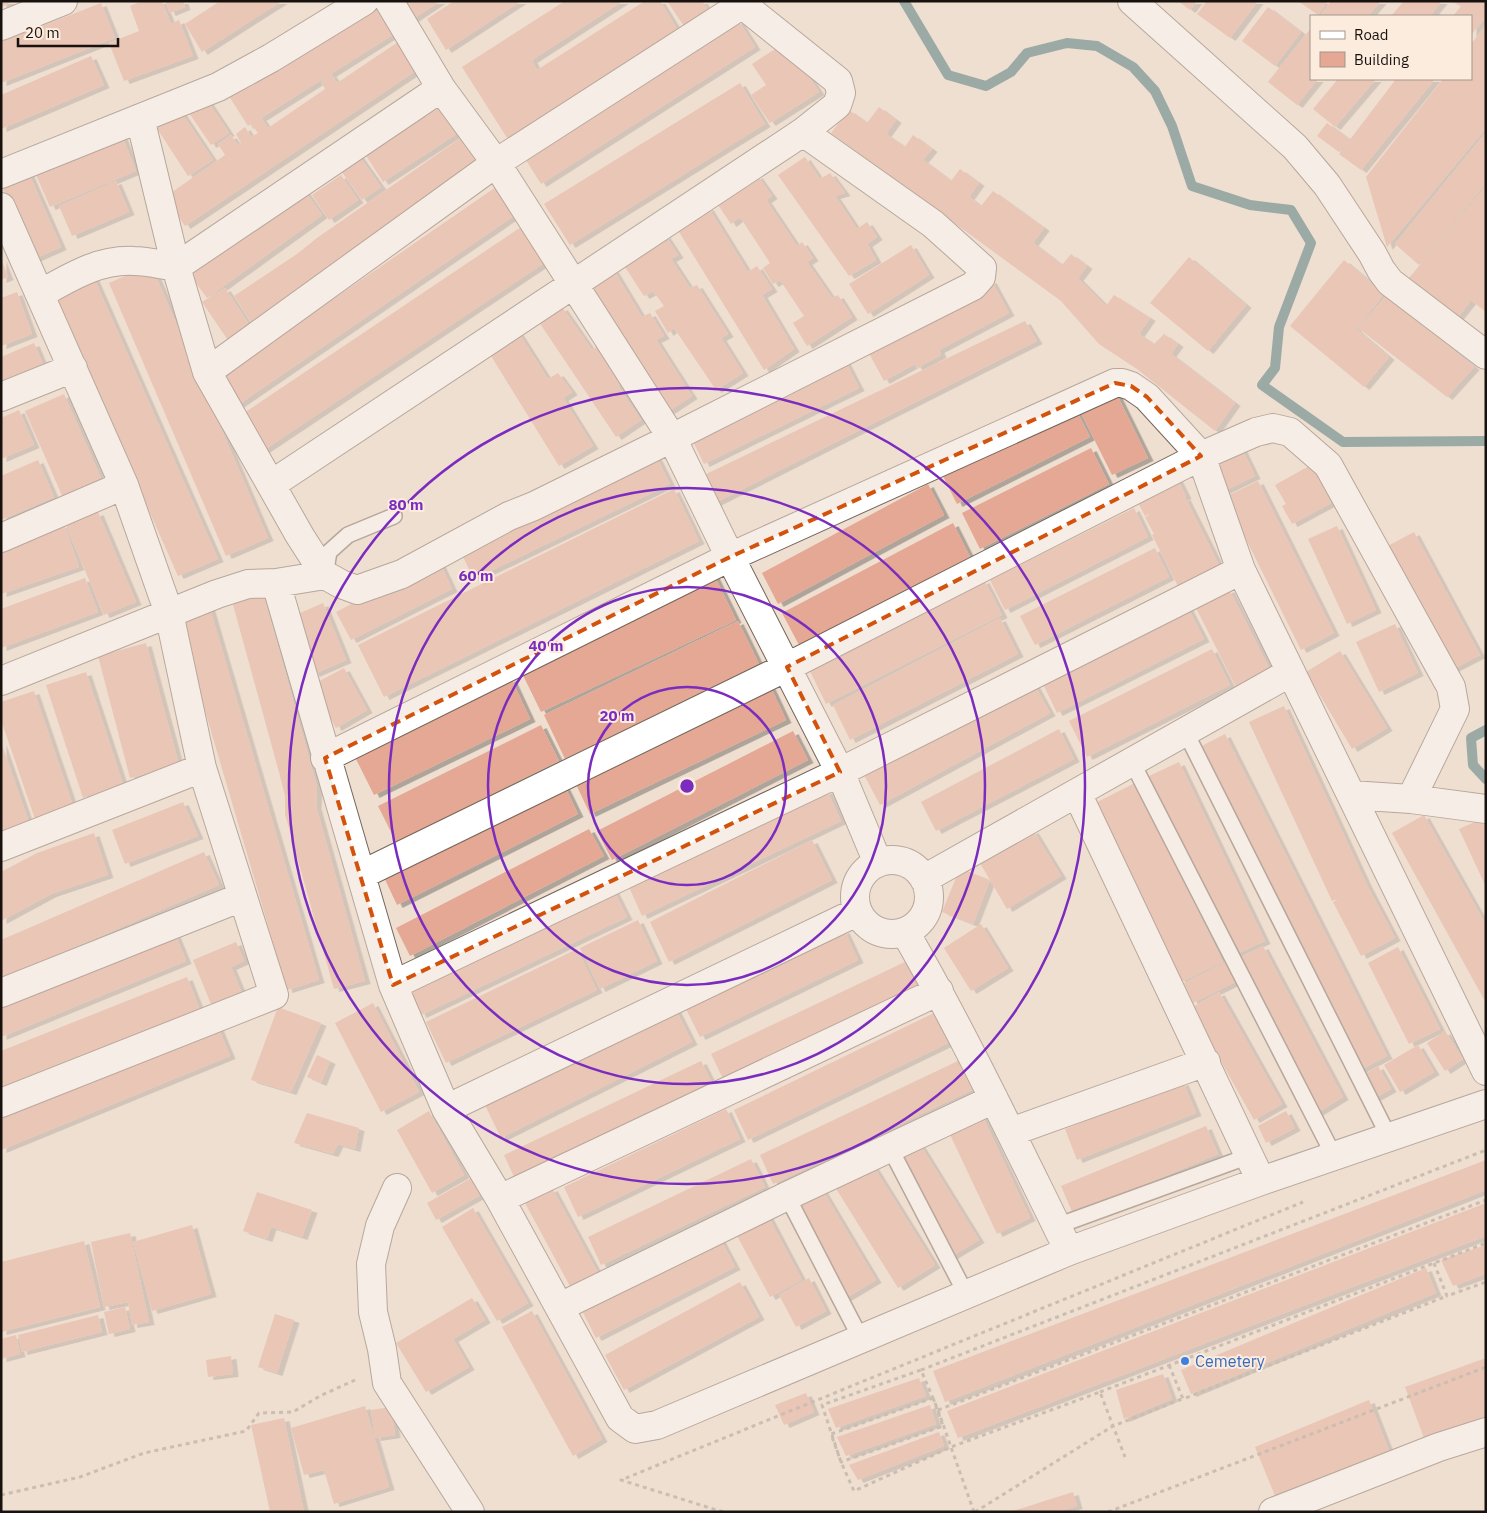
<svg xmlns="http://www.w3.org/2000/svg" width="1487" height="1513" font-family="'IBM Plex Sans',sans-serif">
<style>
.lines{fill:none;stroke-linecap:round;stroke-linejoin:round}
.stream{stroke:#386c71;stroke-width:10}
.building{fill:#e4a894;filter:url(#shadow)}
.lane-casing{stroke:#74665a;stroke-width:18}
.street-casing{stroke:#74665a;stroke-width:30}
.path{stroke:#a2958b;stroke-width:3;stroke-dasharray:4 4;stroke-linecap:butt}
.lane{stroke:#fff;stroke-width:15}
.street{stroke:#fff;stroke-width:28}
.marked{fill:none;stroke:#d3520c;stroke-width:4;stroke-dasharray:10 6;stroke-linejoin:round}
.ring{fill:none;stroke:#7b2cbf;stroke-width:2.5}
.shop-dot{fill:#3f7fe0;stroke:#fcecde;stroke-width:2}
.labels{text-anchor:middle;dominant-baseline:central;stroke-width:4;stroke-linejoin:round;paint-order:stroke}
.shop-label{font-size:16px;fill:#366cbe;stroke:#fcecde;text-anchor:start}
.centre{fill:#7b2cbf;stroke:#fcecde;stroke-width:2.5}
.ring-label{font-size:15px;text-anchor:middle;font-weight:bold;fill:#7b2cbf;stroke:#fcecde;stroke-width:4;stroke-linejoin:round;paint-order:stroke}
</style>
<defs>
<filter id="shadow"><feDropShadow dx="5.5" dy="3" stdDeviation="0" flood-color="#0004"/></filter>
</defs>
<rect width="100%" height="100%" fill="#efdfd1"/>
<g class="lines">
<path class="stream" d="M 904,1 L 948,75 L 986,86 L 1011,72 L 1027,53 L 1067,43 L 1097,46 L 1133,67 L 1155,91 L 1172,126 L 1192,186 L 1250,205 L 1291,210 L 1311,243 L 1279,327 L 1275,368 L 1262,385 L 1343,442 L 1486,441
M 1486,730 L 1471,738 L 1473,765 L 1486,779"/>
</g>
<path class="building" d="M 1,1 L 14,1 L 1,7 Z
M 142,1 L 162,1 L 171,24 L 179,20 L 193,56 L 124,81 L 109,43 L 139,31 L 130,6 Z
M 165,1 L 183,1 L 185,7 L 170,13 Z
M 220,1 L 282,1 L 202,52 L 185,24 Z
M 373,1 L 394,34 L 261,118 L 268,128 L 325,89 L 321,82 L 331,74 L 337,83 L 401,40 L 420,68 L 185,226 L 165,197 L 225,155 L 218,144 L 231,135 L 238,145 L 241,143 L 236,134 L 245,127 L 251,137 L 258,133 L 251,124 L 248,126 L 227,93 Z
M 391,1 L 440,1 L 407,23 Z
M 454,1 L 521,1 L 446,50 L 427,19 Z
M 565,1 L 623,1 L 532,60 L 537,70 L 645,1 L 660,1 L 679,32 L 509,141 L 462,67 Z
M 667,1 L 702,1 L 712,16 L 688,32 Z
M 1178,1 L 1197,1 L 1190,10 Z
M 1207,1 L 1258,1 L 1230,38 L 1197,14 Z
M 1298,1 L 1328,1 L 1318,15 Z
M 1331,1 L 1381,1 L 1368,16 L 1320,16 Z
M 1404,1 L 1442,1 L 1430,16 L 1391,16 Z
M 1451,1 L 1486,1 L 1486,17 L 1471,35 L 1471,16 L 1453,16 L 1461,6 Z
M 101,3 L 115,38 L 1,83 L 1,42 Z
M 1268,7 L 1301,32 L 1275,66 L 1242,41 Z
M 738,20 L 755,47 L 541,184 L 524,157 Z
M 1486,25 L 1486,128 L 1387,247 L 1366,177 L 1443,79 L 1471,79 L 1471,44 Z
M 1311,28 L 1311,79 L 1318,79 L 1297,105 L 1268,82 Z
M 786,42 L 819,92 L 770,123 L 751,95 L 766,85 L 752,64 Z
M 91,56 L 104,85 L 1,129 L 1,95 Z
M 1338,79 L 1376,79 L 1335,127 L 1313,109 Z
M 1396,79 L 1435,79 L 1361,170 L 1339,154 Z
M 740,83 L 765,124 L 570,245 L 544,204 Z
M 207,100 L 229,133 L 211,145 L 189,113 Z
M 444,105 L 461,131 L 383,182 L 365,154 Z
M 879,107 L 896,120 L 886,134 L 905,147 L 913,135 L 932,149 L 923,160 L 951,181 L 960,169 L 979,183 L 969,197 L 981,206 L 993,191 L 1044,228 L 1033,243 L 1062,265 L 1071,254 L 1087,266 L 1078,278 L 1106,306 L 1114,295 L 1150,318 L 1139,334 L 1154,344 L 1164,334 L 1178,344 L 1171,354 L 1235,403 L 1215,431 L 1137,369 L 1099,344 L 1061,301 L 831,133 L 849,110 L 867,123 Z
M 181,112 L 213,160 L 188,176 L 156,127 Z
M 1327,123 L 1349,139 L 1339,152 L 1317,136 Z
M 120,131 L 136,171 L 50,207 L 33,168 Z
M 1486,132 L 1486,183 L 1419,265 L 1395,244 Z
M 462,137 L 484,168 L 253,325 L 234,296 L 297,254 L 317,238 Z
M 355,150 L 381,187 L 362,200 L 336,164 Z
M 805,157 L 820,179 L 830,173 L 845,193 L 835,196 L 857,229 L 867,222 L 877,237 L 867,244 L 876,260 L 849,276 L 778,175 Z
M 26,167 L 61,247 L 34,259 L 1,184 Z
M 341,175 L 358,200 L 329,220 L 312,195 Z
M 757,175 L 772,196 L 766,200 L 797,246 L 802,242 L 813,258 L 807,262 L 832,298 L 838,295 L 852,317 L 807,346 L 793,323 L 804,316 L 780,280 L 773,284 L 763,268 L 770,263 L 740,217 L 731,224 L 716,202 Z
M 116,181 L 129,212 L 72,236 L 59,206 Z
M 1486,186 L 1486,282 L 1454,322 L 1404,284 Z
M 302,187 L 322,215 L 207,298 L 187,271 Z
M 496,187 L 515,215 L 235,407 L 216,380 Z
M 708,207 L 748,272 L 757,266 L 772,289 L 762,295 L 794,349 L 764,370 L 676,227 Z
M 524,225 L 547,261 L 264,450 L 241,415 Z
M 665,235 L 678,255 L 671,259 L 690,288 L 697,285 L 728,334 L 721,338 L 743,373 L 716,390 L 674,328 L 668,333 L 655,311 L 664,306 L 653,291 L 644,296 L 623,264 Z
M 911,245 L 929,275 L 868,314 L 849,284 Z
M 1189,257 L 1246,305 L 1208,351 L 1150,303 Z
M 1,259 L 8,277 L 1,280 Z
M 1344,260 L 1384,294 L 1356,329 L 1389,357 L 1364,387 L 1290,326 Z
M 151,265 L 268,538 L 226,556 L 109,283 Z
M 613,269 L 642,317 L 650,313 L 664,336 L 656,340 L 692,396 L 663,415 L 583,288 Z
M 93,276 L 218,559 L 178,576 L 53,294 Z
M 991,280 L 1009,313 L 939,350 L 941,355 L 917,368 L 915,364 L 884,381 L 865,346 Z
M 1486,283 L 1486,312 L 1472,301 Z
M 225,288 L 256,335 L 234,349 L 202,302 Z
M 17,292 L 32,334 L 1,346 L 1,298 Z
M 1387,295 L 1474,367 L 1447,397 L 1358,328 Z
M 562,307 L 592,350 L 601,344 L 625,381 L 618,386 L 641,420 L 616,437 L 539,322 Z
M 1025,321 L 1037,341 L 711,505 L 700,477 Z
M 518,332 L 548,379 L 558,373 L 572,392 L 563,398 L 593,446 L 559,466 L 488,351 Z
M 34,343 L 47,374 L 1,393 L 1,357 Z
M 843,357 L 859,388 L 704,464 L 689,433 Z
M 1113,387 L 1148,458 L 1112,475 L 1077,405 Z
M 64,394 L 103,483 L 64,500 L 25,411 Z
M 1074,406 L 1090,437 L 957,504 L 941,472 Z
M 19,410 L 34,445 L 1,459 L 1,418 Z
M 1240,445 L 1255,476 L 1222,492 L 1206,461 Z
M 1091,448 L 1109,484 L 980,549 L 962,513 Z
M 654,452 L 670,484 L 474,579 L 458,547 Z
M 38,460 L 54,497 L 1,520 L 1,476 Z
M 1318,461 L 1329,480 L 1321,484 L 1331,503 L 1292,524 L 1282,506 L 1286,504 L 1275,485 Z
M 1177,478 L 1186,496 L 1145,516 L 1136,499 Z
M 1258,481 L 1334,633 L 1301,650 L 1225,497 Z
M 928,484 L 944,515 L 778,604 L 762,573 Z
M 674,489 L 699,541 L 384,697 L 358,645 Z
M 1185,497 L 1219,565 L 1178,586 L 1152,535 L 1154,534 L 1145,517 Z
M 1134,508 L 1148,537 L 1005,610 L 990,580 Z
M 98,512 L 136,602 L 104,615 L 66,526 Z
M 953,523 L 970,557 L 800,647 L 782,613 Z
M 64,524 L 79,567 L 1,594 L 1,546 Z
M 1337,526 L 1376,610 L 1347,624 L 1308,539 Z
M 1414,532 L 1480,655 L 1451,670 L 1384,548 Z
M 1155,548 L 1169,577 L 1035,645 L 1020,616 Z
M 438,559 L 452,589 L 351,640 L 336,612 Z
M 713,573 L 736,620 L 541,712 L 518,665 Z
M 85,578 L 98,612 L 1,648 L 1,609 Z
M 984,580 L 1002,615 L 826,704 L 809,669 Z
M 1229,589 L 1270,670 L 1236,687 L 1195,606 Z
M 263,593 L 317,787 L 316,806 L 365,981 L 334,989 L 285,814 L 285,796 L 280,776 L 232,601 Z
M 208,602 L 319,980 L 287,990 L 176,612 Z
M 323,603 L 346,660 L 314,674 L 291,617 Z
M 1186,604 L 1204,639 L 1057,713 L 1040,678 Z
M 1000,618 L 1018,654 L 850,740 L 833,705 Z
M 738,621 L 759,664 L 565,759 L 544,715 Z
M 1395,624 L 1418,673 L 1379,692 L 1356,642 Z
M 146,643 L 179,765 L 130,778 L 98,656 Z
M 1212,649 L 1230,685 L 1087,757 L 1069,721 Z
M 1340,651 L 1387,728 L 1352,749 L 1306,672 Z
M 344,668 L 367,710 L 336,728 L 312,685 Z
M 86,672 L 123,784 L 83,798 L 46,685 Z
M 511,678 L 530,719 L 374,795 L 354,755 Z
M 1033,682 L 1050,713 L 880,805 L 863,773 Z
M 770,686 L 786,720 L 590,814 L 574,780 Z
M 34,691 L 74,809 L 36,822 L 1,720 L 1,702 Z
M 1284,706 L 1367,885 L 1395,938 L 1361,956 L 1333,902 L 1355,891 L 1332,901 L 1249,722 Z
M 541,725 L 559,761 L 396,842 L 378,806 Z
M 1059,729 L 1074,759 L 936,831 L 921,802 Z
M 793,731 L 808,760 L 612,860 L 597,831 Z
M 1225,734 L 1387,1056 L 1356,1072 L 1194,750 Z
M 1,742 L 29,823 L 1,833 Z
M 1179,762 L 1265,941 L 1234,955 L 1149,776 Z
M 562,781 L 578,814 L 397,905 L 381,871 Z
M 1135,783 L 1223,962 L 1181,982 L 1093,804 Z
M 827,790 L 841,821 L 642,916 L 628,885 Z
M 183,802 L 198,836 L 125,864 L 112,830 Z
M 1424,815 L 1486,925 L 1486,1003 L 1392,833 Z
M 1486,817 L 1486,887 L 1459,829 Z
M 589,829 L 604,856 L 410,956 L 396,928 Z
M 1033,830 L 1061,876 L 1007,909 L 980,863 Z
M 94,833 L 108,875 L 51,894 L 1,921 L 1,872 L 37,853 Z
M 812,840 L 832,880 L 669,962 L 650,922 Z
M 204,852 L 219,885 L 1,979 L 1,940 Z
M 960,868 L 990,880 L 973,924 L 942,912 Z
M 612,887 L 627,917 L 421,1015 L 407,985 Z
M 638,920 L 657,961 L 600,989 L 580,948 Z
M 981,924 L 1008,968 L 971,991 L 944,948 Z
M 173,929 L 186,961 L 1,1037 L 1,1000 Z
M 844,930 L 858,960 L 700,1037 L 685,1007 Z
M 236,942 L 244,961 L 231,967 L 243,996 L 213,1009 L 193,960 Z
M 1263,946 L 1343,1097 L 1317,1113 L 1237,959 Z
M 1398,947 L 1440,1029 L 1409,1044 L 1368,963 Z
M 577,949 L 597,990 L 446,1063 L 426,1022 Z
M 909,960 L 922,988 L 725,1083 L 711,1054 Z
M 1226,962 L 1235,982 L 1193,1003 L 1184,983 Z
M 187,977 L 201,1013 L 1,1093 L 1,1051 Z
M 1219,992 L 1282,1104 L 1254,1120 L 1191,1008 Z
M 373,1003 L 419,1092 L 381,1112 L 335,1023 Z
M 674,1006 L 692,1042 L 501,1138 L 483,1101 Z
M 278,1007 L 321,1023 L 291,1092 L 251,1080 Z
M 934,1013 L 948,1043 L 748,1140 L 734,1110 Z
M 218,1027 L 230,1056 L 1,1150 L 1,1116 Z
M 1445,1031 L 1463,1059 L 1445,1071 L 1427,1043 Z
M 1418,1045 L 1434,1072 L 1400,1092 L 1384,1065 Z
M 317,1055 L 330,1061 L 321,1083 L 307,1077 Z
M 960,1060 L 974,1089 L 773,1184 L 760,1155 Z
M 701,1061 L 714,1087 L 516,1181 L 504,1155 Z
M 1378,1066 L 1391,1089 L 1366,1103 L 1353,1081 Z
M 1183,1082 L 1196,1113 L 1077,1160 L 1065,1129 Z
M 726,1109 L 740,1139 L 578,1217 L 564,1187 Z
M 979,1109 L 1030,1218 L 997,1234 L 945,1124 Z
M 429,1111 L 464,1175 L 432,1193 L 397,1130 Z
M 1286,1111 L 1295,1128 L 1266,1143 L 1258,1126 Z
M 307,1113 L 359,1128 L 355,1149 L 338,1144 L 333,1154 L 294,1143 Z
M 1206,1126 L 1218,1154 L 1073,1214 L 1061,1186 Z
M 919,1143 L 979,1240 L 947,1259 L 888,1162 Z
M 751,1159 L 765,1187 L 601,1265 L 588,1237 Z
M 1486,1160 L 1486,1190 L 945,1402 L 933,1371 Z
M 872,1164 L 935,1265 L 898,1288 L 835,1187 Z
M 475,1176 L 484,1193 L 436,1220 L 427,1203 Z
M 820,1186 L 876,1280 L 839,1302 L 783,1208 Z
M 552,1188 L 599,1275 L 572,1290 L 525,1203 Z
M 257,1192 L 312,1210 L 302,1237 L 271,1227 L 267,1239 L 243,1231 Z
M 1486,1203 L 1486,1236 L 958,1438 L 947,1411 Z
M 473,1208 L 528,1303 L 497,1321 L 442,1227 Z
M 767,1214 L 802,1280 L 770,1297 L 735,1232 Z
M 192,1225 L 211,1294 L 152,1311 L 133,1242 Z
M 130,1233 L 149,1322 L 132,1325 L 128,1302 L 104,1307 L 91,1242 Z
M 719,1237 L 735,1267 L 596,1338 L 580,1307 Z
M 84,1241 L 100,1307 L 1,1332 L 1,1262 Z
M 1486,1245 L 1486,1274 L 1453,1286 L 1441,1260 Z
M 1426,1268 L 1436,1293 L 1191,1394 L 1181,1370 Z
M 809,1278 L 826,1311 L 796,1327 L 779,1295 Z
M 740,1282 L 759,1317 L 624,1390 L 605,1355 Z
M 472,1298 L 485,1320 L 453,1339 L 469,1367 L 426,1392 L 396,1343 Z
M 125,1307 L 130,1329 L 109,1334 L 104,1312 Z
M 532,1311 L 602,1439 L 573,1456 L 502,1327 Z
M 275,1314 L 294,1320 L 277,1373 L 258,1367 Z
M 98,1315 L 102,1332 L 22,1352 L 18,1335 Z
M 16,1335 L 20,1354 L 1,1359 L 1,1339 Z
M 231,1356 L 233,1374 L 208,1377 L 206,1360 Z
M 1486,1358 L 1486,1416 L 1424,1438 L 1405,1387 Z
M 1163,1374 L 1172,1399 L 1124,1419 L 1116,1390 Z
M 919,1378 L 926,1396 L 836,1428 L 828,1409 Z
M 806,1393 L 814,1412 L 784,1425 L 775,1405 Z
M 1369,1400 L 1393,1461 L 1280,1508 L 1255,1447 Z
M 930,1405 L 936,1424 L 846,1456 L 837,1437 Z
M 365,1406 L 389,1487 L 334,1504 L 324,1470 L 304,1475 L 291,1428 Z
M 391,1407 L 395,1435 L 375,1438 L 371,1410 Z
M 284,1418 L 304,1512 L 270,1512 L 251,1425 Z
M 939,1432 L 944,1446 L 858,1480 L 849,1465 Z
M 1073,1492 L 1077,1506 L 1058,1512 L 1010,1512 Z"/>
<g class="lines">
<defs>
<path id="lane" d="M 325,575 L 329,552 L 348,535 L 394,516
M 1185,731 L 1389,1137
M 1132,762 L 1334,1156
M 890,1148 L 966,1294
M 787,1196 L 861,1339
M 1057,1226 L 1249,1156"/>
<path id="street" d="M 389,1 L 441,88 L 496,163 L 672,438 L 730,557 L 840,772 L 878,863
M 1132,1 L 1295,147 L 1327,185 L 1372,253 L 1381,270 L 1390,282 L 1486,355
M 1,26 L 63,1
M 140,118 L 176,267 L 207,372 L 300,536 L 325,575 L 341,584 L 357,590 L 402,574 L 509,516 L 534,506 L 672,438 L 973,286 L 981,277 L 982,268 L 933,224 L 803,132
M 1,174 L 218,87 L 271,58 L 364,1
M 1,207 L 124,485 L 169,613 L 202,768 L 274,995 L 1,1103
M 40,294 C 69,278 98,259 134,261 C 148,261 162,265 176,267 L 441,88
M 207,372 L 496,163 L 743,4
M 1,397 L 73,368
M 272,484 L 803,132 L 837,105 L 841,93 L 838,81 L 738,1
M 1,538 L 124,485
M 276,583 L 393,985 L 446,1109 L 500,1199 L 620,1418 L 635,1429 L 657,1425 L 1069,1251 L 1261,1181 L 1486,1104
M 1,681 L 217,594 L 248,584 L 276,583 L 325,575
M 325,758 L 730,557 L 1115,383 L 1122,383 L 1131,386 L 1147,397 L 1201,456 L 1241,570 L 1486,1071
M 1077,793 L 1261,1181
M 1351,795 L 1411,799 L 1486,809
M 1,847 L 202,768
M855 897a37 37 0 1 1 74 0a37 37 0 1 1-74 0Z
M 361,875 L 787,667 L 1201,456 L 1256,432 L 1273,428 L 1290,432 L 1328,465 L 1451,687 L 1455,709 L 1411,799
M 924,879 L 1291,672
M 905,932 C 965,1036 1016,1144 1069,1251
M 393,985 L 840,772 L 1241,570
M 1,993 L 242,897
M 446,1109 L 857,912
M 1011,1132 L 1206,1062
M 397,1188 L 380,1226 L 371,1264 L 373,1312 L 382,1349 L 387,1383 L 470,1512
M 500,1199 L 939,991
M 560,1307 L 787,1196 L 994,1099
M 1273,1512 L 1439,1447 L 1486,1432"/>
</defs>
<use href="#lane" class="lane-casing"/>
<use href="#street" class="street-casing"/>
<path class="path" d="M 1434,1263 L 1447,1296 L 1486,1282
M 1169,1365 L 1183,1399 L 1447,1296
M 921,1370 L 1486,1150
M 1100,1392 L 1486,1243
M 933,1398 L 943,1426 L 841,1462 L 831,1434 Z
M 938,1410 L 1486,1200
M 1,1495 L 80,1477 L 144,1453 L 246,1431 L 259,1413 L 293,1412 L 320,1396 L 355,1380
M 723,1512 L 621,1480 L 1303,1202
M 974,1512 L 951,1447 L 854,1491 L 841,1462 L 822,1405 L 921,1370 L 938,1410 L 951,1447 L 1100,1392 L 1125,1457
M 975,1512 L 1113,1426 L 1182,1399
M 1108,1512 L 1486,1367"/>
<use href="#lane" class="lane"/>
<use href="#street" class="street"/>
</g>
<path d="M0 0H1487V1513H0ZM 1115,383 L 1131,386 L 1147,397 L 1201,456 L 787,667 L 840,772 L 393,985 L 325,758 L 730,557 Z" fill="#efdfd1" fill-opacity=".55" fill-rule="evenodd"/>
<path class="marked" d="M 1115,383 L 1131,386 L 1147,397 L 1201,456 L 787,667 L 840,772 L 393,985 L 325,758 L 730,557 Z"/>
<g class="ring">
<circle cx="687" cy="786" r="99"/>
<circle cx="687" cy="786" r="199"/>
<circle cx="687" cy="786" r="298"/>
<circle cx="687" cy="786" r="398"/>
</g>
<circle class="shop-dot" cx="1185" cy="1361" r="5"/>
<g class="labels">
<g class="shop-label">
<text x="1195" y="1361">Cemetery</text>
</g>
</g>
<circle cx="687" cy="786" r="8" class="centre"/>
<g class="ring-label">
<text x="406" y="510">80 m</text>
<text x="476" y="581">60 m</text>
<text x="546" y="651">40 m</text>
<text x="617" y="721">20 m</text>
</g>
<rect width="1487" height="1513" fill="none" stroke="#18120e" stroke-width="5"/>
<rect x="1310" y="15" width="162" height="65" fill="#fcecde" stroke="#a1958b"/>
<rect x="1320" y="31" width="25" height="8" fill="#ffffff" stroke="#a1958b"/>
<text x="1354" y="40" font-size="15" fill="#18120e">Road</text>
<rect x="1320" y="52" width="25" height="15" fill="#e4a894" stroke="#a1958b"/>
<text x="1354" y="65" font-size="15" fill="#18120e">Building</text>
<path d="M18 38v8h100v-8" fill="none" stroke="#18120e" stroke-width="2.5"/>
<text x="25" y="38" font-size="15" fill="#18120e" stroke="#fcecde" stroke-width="4" paint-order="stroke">20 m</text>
</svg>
